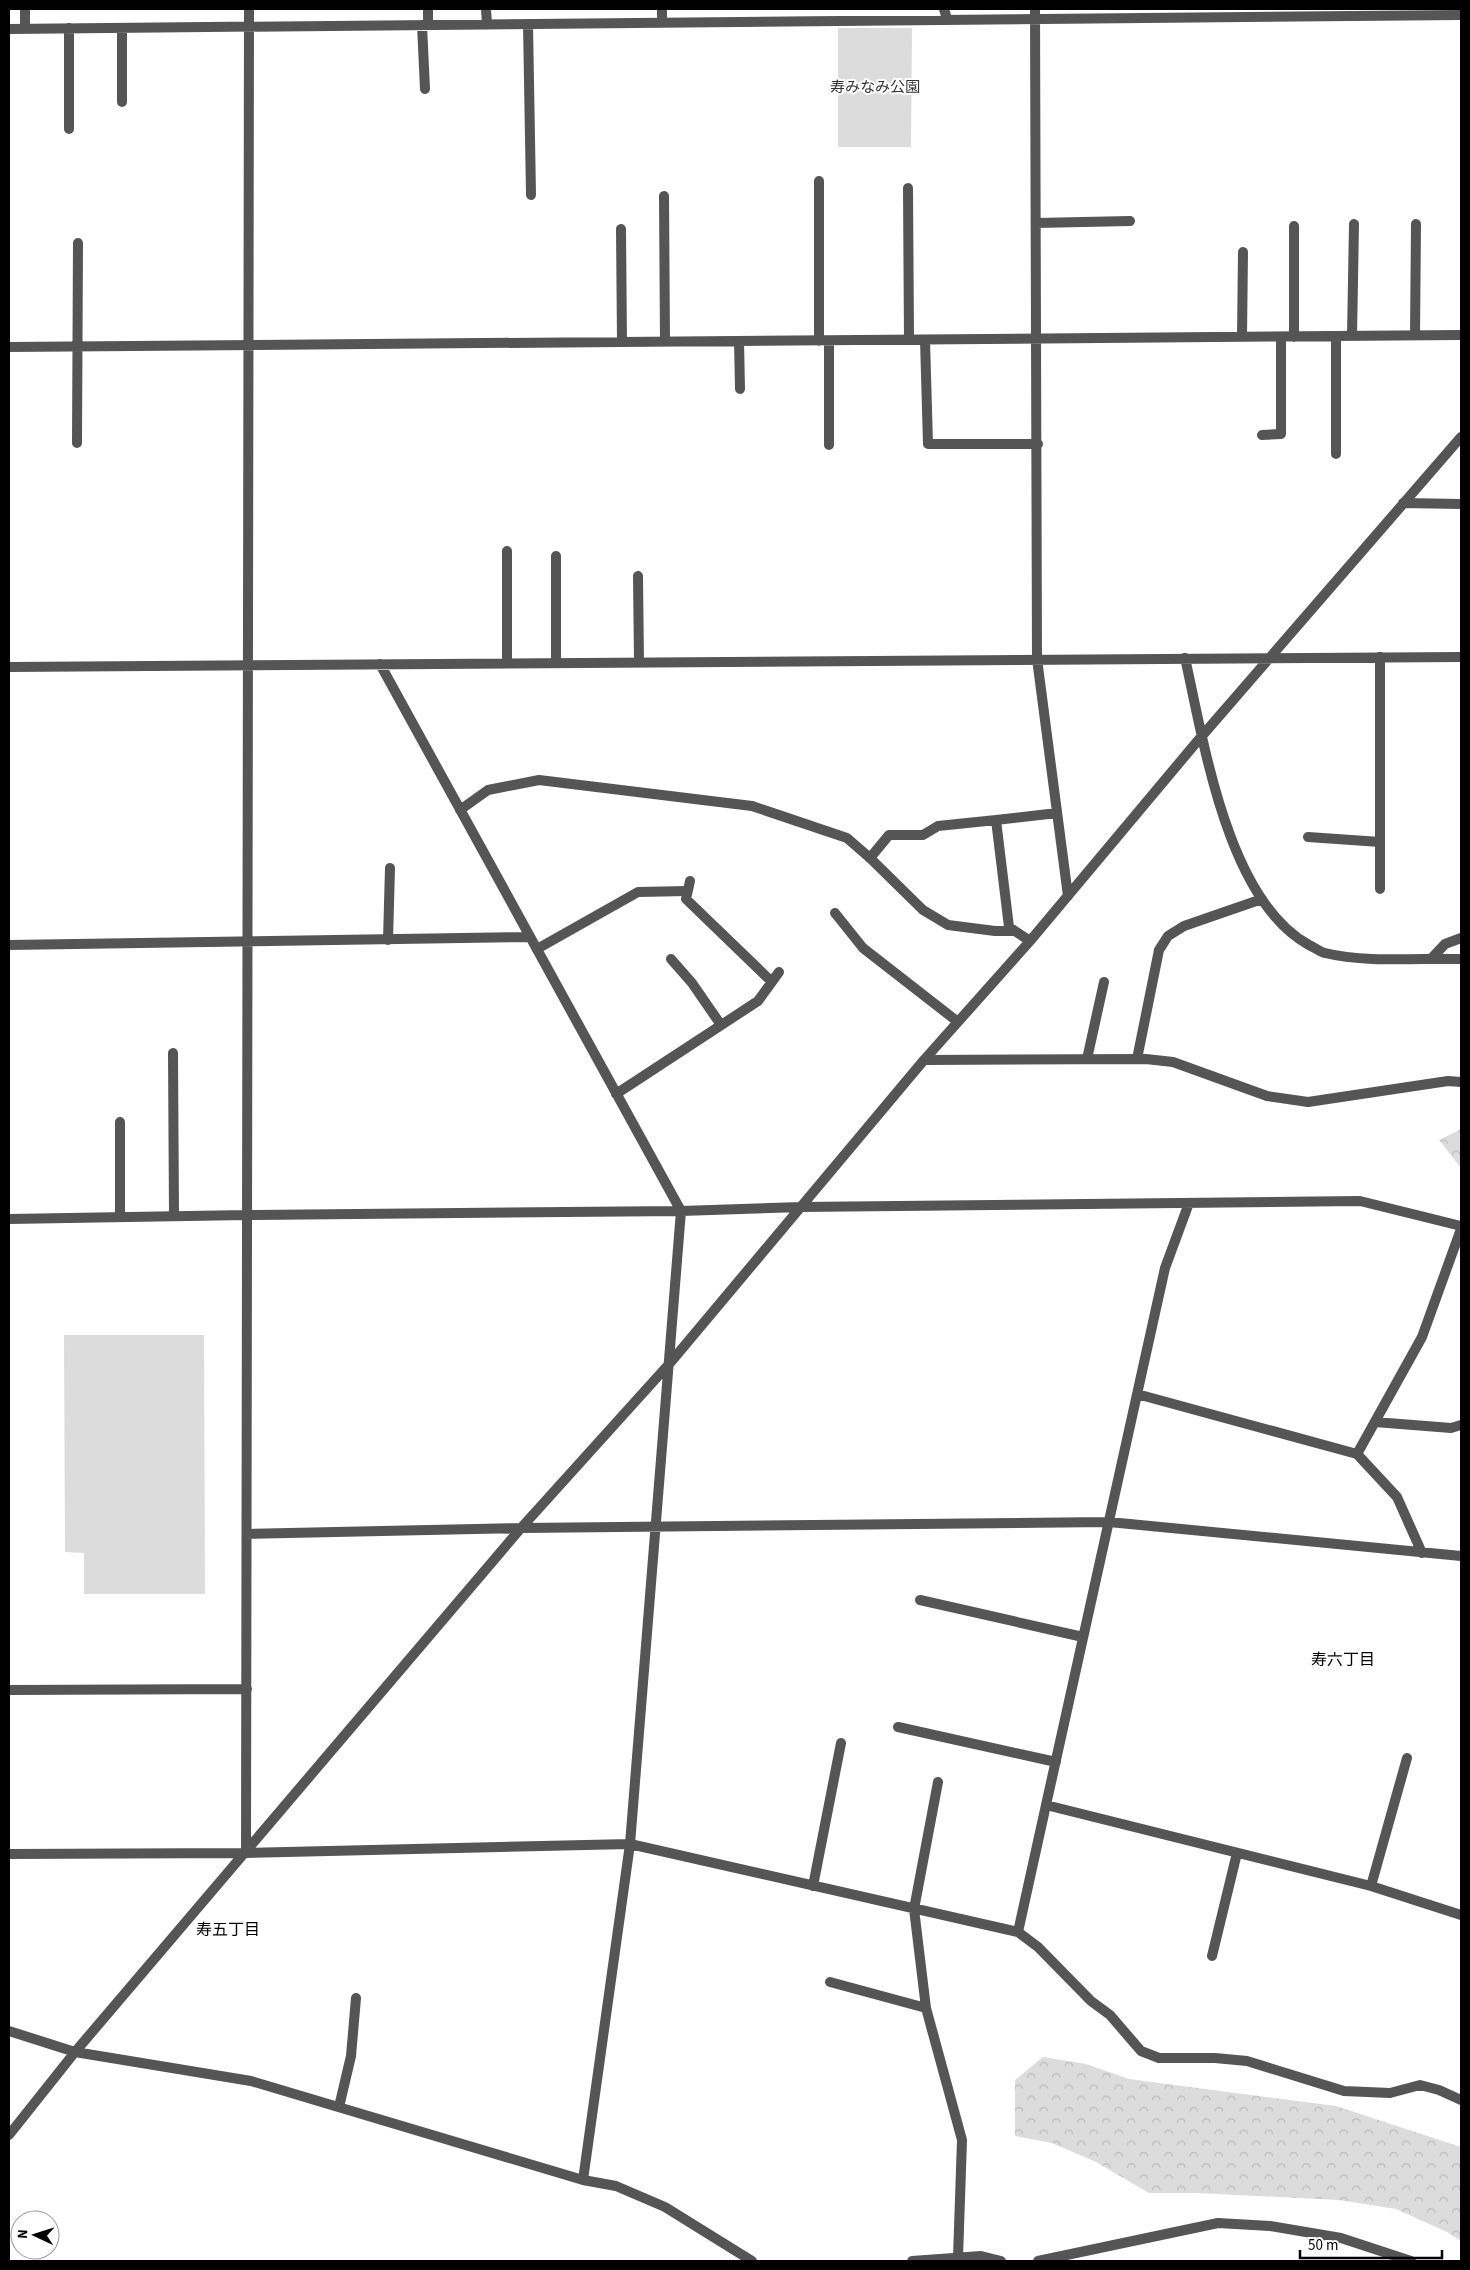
<svg xmlns="http://www.w3.org/2000/svg" width="1470" height="2270" font-family="'Source Sans 3','Noto Sans JP',sans-serif">
<style>
.forest{fill:url(#forest-crowns)}
.park{fill:#dcdcdc}
.lines{fill:none;stroke-linecap:round;stroke-linejoin:round}
.lane{stroke:#555;stroke-width:10}
.street{stroke:#555;stroke-width:10}
.labels{text-anchor:middle;dominant-baseline:central;stroke-width:4;stroke-linejoin:round;paint-order:stroke}
.park-label{font-size:15px;fill:#333;stroke:#fff}
.neighbourhood-label{font-size:16px;fill:#000;stroke:#fff}
</style>
<defs>
<pattern id="forest-crowns" width="20" height="18" patternUnits="userSpaceOnUse" patternTransform="scale(1.25)"><rect width="20" height="18" fill="#dcdcdc"/><path d="M2 6a3 3 0 1 1 6 0M12 15a3 3 0 1 1 6 0" fill="none" stroke="#bbb"/></pattern>
</defs>
<rect width="100%" height="100%" fill="#fff"/>
<path class="forest" d="M 1461,1129 L 1461,1168 L 1439,1140 Z
M 1043,2057 L 1086,2064 L 1129,2079 L 1336,2106 L 1461,2147 L 1461,2241 L 1447,2232 L 1396,2209 L 1339,2200 L 1196,2193 L 1149,2193 L 1096,2162 L 1052,2143 L 1015,2136 L 1015,2080 Z"/>
<path class="park" d="M 838,28 L 912,28 L 911,147 L 838,147 Z
M 64,1335 L 204,1335 L 205,1594 L 84,1594 L 84,1553 L 65,1552 Z"/>
<g class="lines">
<path class="lane" d="M 752,806 L 847,838 L 870,858 L 923,910 L 948,925 L 995,931 L 1014,931
M 537,949 L 638,892 L 687,891
M 1431,959 L 1445,944 L 1461,938"/>
<path class="street" d="M 25,9 L 25,29
M 486,9 L 487,24
M 662,9 L 662,22
M 944,9 L 947,19
M 1035,9 L 1037,659 L 1068,896
M 528,24 L 531,195
M 422,25 L 425,89
M 428,25 L 428,9
M 69,28 L 69,129
M 9,29 L 1461,15
M 122,102 L 122,28
M 819,181 L 819,341
M 908,188 L 909,340
M 664,196 L 665,342
M 1036,223 L 1130,221
M 621,229 L 622,342
M 1415,335 L 1416,224
M 1352,336 L 1354,224
M 1242,337 L 1243,252
M 1294,337 L 1294,226
M 925,340 L 928,444 L 1038,444
M 739,341 L 740,389
M 829,341 L 829,445
M 9,347 L 1461,335
M 1262,435 L 1281,434 L 1281,337
M 77,443 L 78,243
M 1336,454 L 1336,336
M 1403,503 L 1461,504
M 507,551 L 507,663
M 556,556 L 556,663
M 638,576 L 639,662
M 1380,657 L 1380,889
M 1185,658 C 1204,742 1227,900 1309,945 C 1314,947 1320,952 1325,953 C 1365,963 1420,958 1461,959
M 380,664 L 681,1211 L 630,1844 L 583,2180
M 9,667 L 1461,657
M 460,810 L 488,790 L 539,780 L 752,806
M 1308,837 L 1380,842
M 870,858 L 889,835 L 923,835 L 938,826 L 996,820
M 690,881 L 686,899 L 772,982
M 835,913 L 863,948 L 958,1022
M 388,940 L 390,868
M 1030,941 L 1009,927 L 996,820 L 1057,813
M 9,945 L 530,937
M 671,959 L 692,983 L 721,1025
M 173,1053 L 174,1216
M 1087,1059 L 1104,982
M 1137,1059 L 1159,950 L 1168,936 L 1184,926 L 1262,899
M 924,1060 L 1146,1059 L 1173,1062 L 1267,1096 L 1308,1102 L 1448,1081 L 1461,1082
M 616,1094 L 758,1001 L 779,972
M 120,1122 L 120,1217
M 9,1219 L 247,1215 L 681,1211 L 801,1207 L 1360,1201 L 1461,1226
M 1137,1394 L 1357,1454 L 1422,1337 L 1461,1229
M 1375,1422 L 1451,1428 L 1461,1425
M 1357,1454 L 1397,1497 L 1422,1553
M 247,1534 L 521,1528 L 1109,1522 L 1461,1556
M 920,1600 L 1083,1637
M 9,1690 L 247,1689
M 898,1727 L 1056,1762
M 938,1782 L 914,1909 L 926,2008 L 962,2140 L 958,2257
M 1046,1805 L 1165,1268 L 1189,1203
M 246,1853 L 249,9
M 9,1854 L 246,1853 L 630,1844 L 1018,1932 L 1046,1805 L 1371,1886 L 1461,1915
M 813,1886 L 841,1743
M 1371,1886 L 1407,1758
M 1018,1932 L 1038,1947 L 1091,2001 L 1110,2015 L 1141,2051 L 1159,2058 L 1215,2058 L 1247,2061 L 1344,2091 L 1390,2093 L 1420,2085 L 1439,2090 L 1461,2100
M 1212,1956 L 1237,1853
M 830,1982 L 926,2008
M 9,2031 L 75,2052 L 251,2081 L 583,2180 L 616,2186 L 665,2207 L 752,2261
M 339,2107 L 351,2056 L 356,1998
M 9,2135 L 75,2052 L 521,1528 L 670,1363 L 924,1060 L 1030,941 L 1195,744 L 1461,437
M 912,2261 L 981,2256 L 1001,2261
M 1038,2261 L 1218,2223 L 1270,2226 L 1341,2238 L 1411,2261"/>
</g>
<g class="labels">
<g class="park-label">
<text x="875" y="87">寿みなみ公園</text>
</g>
<g class="neighbourhood-label">
<text x="1343" y="1660">寿六丁目</text>
<text x="228" y="1930">寿五丁目</text>
</g>
</g>
<rect width="1470" height="2270" fill="none" stroke="#000000" stroke-width="20"/>
<g transform="translate(35 2235) rotate(274)"><circle r="24" fill="#ffffff" stroke="#999999"/>
<path d="M0-4L9 19L0 12L-9 19Z" fill="#000000"/>
<text y="-8" font-size="14" font-weight="bold" text-anchor="middle" fill="#000000">N</text>
</g>
<path d="M1300 2250v8h142v-8" fill="none" stroke="#000000" stroke-width="2.5"/>
<text x="1308" y="2250" font-size="15" fill="#000000" stroke="#ffffff" stroke-width="4" paint-order="stroke">50 m</text>
</svg>
